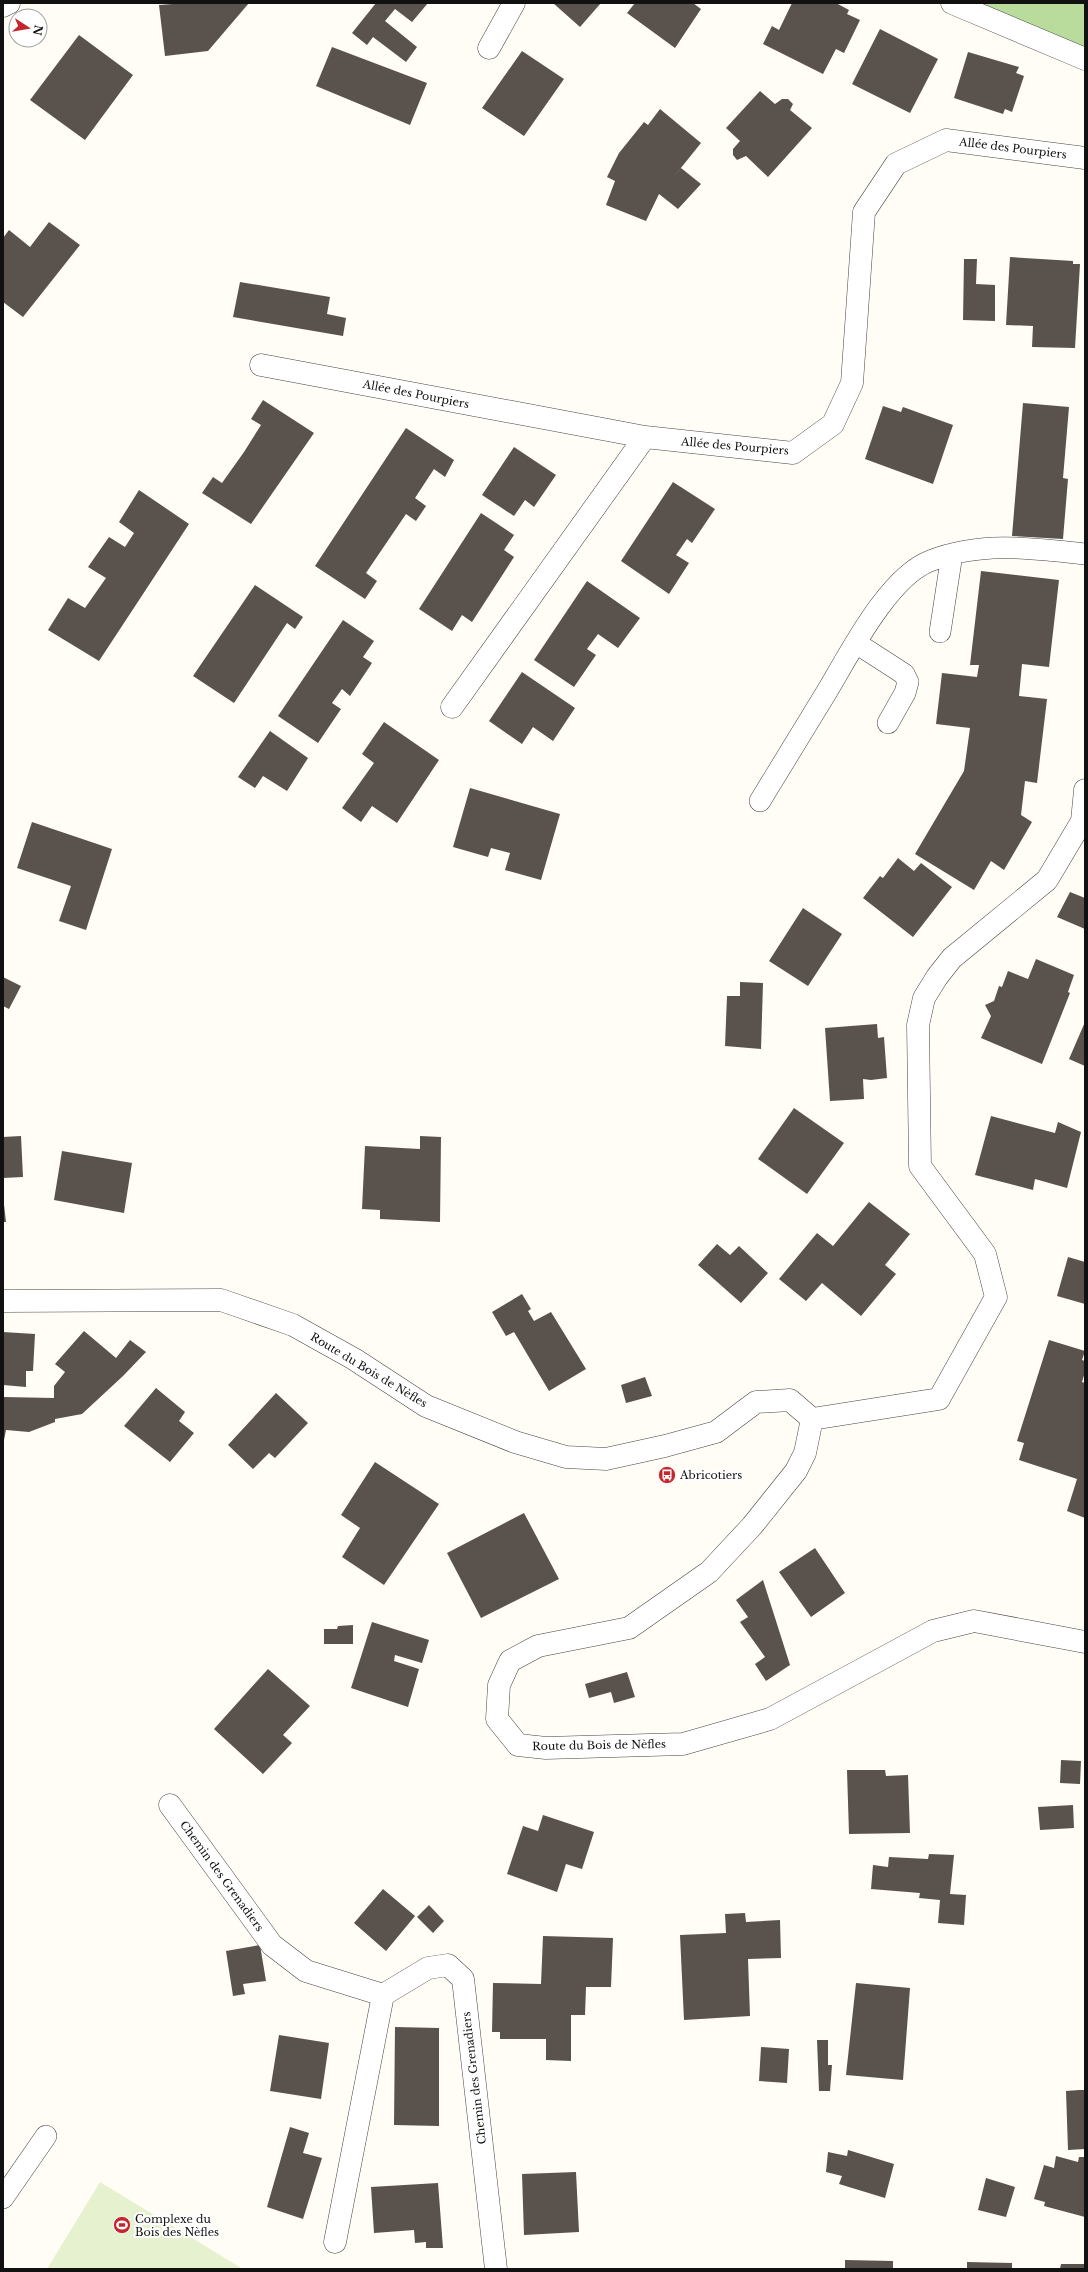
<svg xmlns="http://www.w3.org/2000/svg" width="1088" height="2272" font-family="'Libre Baskerville',serif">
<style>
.forest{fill:#b9dc9c}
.pitch{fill:#e6f2cf}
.building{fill:#5a524d}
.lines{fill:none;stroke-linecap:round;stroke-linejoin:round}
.lane-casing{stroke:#444;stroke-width:22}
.street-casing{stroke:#444;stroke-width:23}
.lane{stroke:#fff;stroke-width:21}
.street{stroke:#fff;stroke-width:22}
.labels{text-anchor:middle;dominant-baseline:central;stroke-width:4;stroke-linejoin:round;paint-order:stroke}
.street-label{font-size:11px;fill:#111;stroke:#fff}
.poi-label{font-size:11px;fill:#111;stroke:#fff;text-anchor:start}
</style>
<rect width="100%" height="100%" fill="#fffdf5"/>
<path class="forest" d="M 950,3 L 1085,3 L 1085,60 Z"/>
<path class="pitch" d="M 100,2182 L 243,2269 L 47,2269 Z"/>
<path class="building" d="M 186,3 L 249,3 L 208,51 L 165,56 L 159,5 Z
M 376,3 L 428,3 L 412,22 L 395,9 L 385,21 L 417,47 L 406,62 L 373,37 L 367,45 L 352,33 Z
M 553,3 L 601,3 L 580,27 Z
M 635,3 L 693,3 L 701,9 L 675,48 L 627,13 Z
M 792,3 L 836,3 L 849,10 L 847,14 L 860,20 L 844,53 L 836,49 L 823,74 L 763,44 L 772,26 L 779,30 Z
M 880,29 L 938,59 L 910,113 L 852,84 Z
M 79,35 L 133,75 L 85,140 L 30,100 Z
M 332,47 L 427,83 L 410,125 L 316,86 Z
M 522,51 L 564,79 L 524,136 L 482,108 Z
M 968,52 L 1019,67 L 1016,73 L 1024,76 L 1012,112 L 1005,109 L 1003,114 L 954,98 Z
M 760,91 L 775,104 L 782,99 L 788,99 L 793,104 L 790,110 L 812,128 L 768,177 L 746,156 L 737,160 L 733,155 L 733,149 L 740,141 L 726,128 Z
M 660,109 L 701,143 L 672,179 L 681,168 L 701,184 L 678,209 L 659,194 L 646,221 L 606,205 L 615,181 L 607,177 L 619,153 L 644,122 L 648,125 Z
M 49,222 L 80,245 L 23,317 L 3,302 L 3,238 L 9,230 L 30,247 Z
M 1010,257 L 1073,261 L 1073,264 L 1080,264 L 1075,348 L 1032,347 L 1033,326 L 1006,325 Z
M 964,259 L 977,259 L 976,284 L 995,285 L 995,321 L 963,320 Z
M 240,282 L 330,297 L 327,314 L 346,318 L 343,336 L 233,317 Z
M 263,400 L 314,433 L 251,524 L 202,493 L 213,477 L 222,483 L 244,452 L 261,425 L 251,419 Z
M 1023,403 L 1069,407 L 1063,478 L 1068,479 L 1063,539 L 1012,536 Z
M 883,406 L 901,412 L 903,407 L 953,425 L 933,484 L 865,459 Z
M 406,428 L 454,460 L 445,477 L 434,469 L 415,498 L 426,506 L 416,521 L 406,514 L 366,573 L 377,581 L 365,599 L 315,566 Z
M 514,447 L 556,475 L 534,507 L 525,500 L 514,516 L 482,495 Z
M 673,482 L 715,509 L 692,543 L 687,539 L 676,555 L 689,563 L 669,594 L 621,561 Z
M 139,490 L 189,524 L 99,661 L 48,630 L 68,598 L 85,608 L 106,578 L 88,567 L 109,537 L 125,547 L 134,533 L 119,522 Z
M 481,513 L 514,535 L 504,550 L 514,557 L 472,622 L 462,615 L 452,631 L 419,609 Z
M 981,571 L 1059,580 L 1049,667 L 1022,664 L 1019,696 L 1047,699 L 1037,783 L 1025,781 L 1021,815 L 1032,822 L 1004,870 L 991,861 L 974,890 L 915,854 L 964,771 L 970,728 L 936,724 L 942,673 L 977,677 L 979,665 L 970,665 Z
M 587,581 L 640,618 L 618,648 L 598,634 L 587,649 L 596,655 L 574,687 L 534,660 Z
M 255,585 L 303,617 L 295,629 L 287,623 L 234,703 L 193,676 Z
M 343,620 L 374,641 L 363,657 L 372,663 L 350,696 L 342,689 L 332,703 L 341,709 L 318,743 L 278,716 Z
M 522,672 L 575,708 L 553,741 L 533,727 L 522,744 L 489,721 Z
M 384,722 L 439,760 L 397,823 L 372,806 L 361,822 L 342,808 L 374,763 L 362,754 Z
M 270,731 L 308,758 L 287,791 L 263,776 L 255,788 L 238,777 Z
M 470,788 L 560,814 L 541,880 L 505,870 L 510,853 L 491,848 L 488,857 L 453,847 Z
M 32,822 L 112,849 L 86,930 L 59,921 L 71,886 L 17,868 Z
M 898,858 L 914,871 L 921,863 L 952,887 L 913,937 L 863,898 L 880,876 L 883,878 Z
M 1070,892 L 1085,898 L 1085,929 L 1057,917 Z
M 803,908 L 842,934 L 808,986 L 769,961 Z
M 1036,959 L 1074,975 L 1068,992 L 1070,993 L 1042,1064 L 981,1038 L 991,1016 L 985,1005 L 994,1001 L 999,986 L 1002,987 L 1008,971 L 1028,979 Z
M 3,977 L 21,986 L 9,1009 L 3,1006 Z
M 740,982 L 763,983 L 761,1049 L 725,1046 L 727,996 L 740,996 Z
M 1085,1022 L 1085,1066 L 1069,1059 Z
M 877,1024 L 878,1038 L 884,1037 L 887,1078 L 871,1080 L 871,1076 L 871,1080 L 863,1079 L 864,1099 L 830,1101 L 825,1028 Z
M 794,1108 L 844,1143 L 807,1194 L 758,1159 Z
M 991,1116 L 1055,1133 L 1058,1122 L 1081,1132 L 1067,1188 L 1035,1179 L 1033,1190 L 975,1175 Z
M 21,1136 L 23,1177 L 3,1178 L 3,1137 Z
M 420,1136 L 441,1137 L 440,1222 L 380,1219 L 380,1210 L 362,1209 L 365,1146 L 420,1149 Z
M 62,1151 L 132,1163 L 124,1213 L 54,1200 Z
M 3,1196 L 6,1222 L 3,1222 Z
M 869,1202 L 910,1234 L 885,1265 L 896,1274 L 861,1316 L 822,1283 L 806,1301 L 779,1279 L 817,1233 L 833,1246 Z
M 717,1244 L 730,1255 L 739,1246 L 768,1273 L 741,1303 L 698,1265 Z
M 1068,1257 L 1085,1262 L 1085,1304 L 1057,1296 Z
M 522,1294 L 531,1309 L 528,1311 L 534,1321 L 551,1312 L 586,1369 L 549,1391 L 514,1332 L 506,1336 L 492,1312 Z
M 84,1331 L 116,1358 L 130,1340 L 146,1352 L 123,1376 L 82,1414 L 55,1419 L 55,1422 L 29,1432 L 6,1430 L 3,1445 L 3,1397 L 54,1398 L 54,1386 L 65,1372 L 55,1364 Z
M 3,1332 L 35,1334 L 33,1371 L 26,1371 L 26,1387 L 3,1385 Z
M 1049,1340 L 1085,1351 L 1082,1360 L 1085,1361 L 1085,1372 L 1082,1382 L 1085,1383 L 1085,1518 L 1067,1511 L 1077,1479 L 1019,1460 L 1024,1443 L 1017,1441 Z
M 645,1377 L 652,1396 L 626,1403 L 621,1385 Z
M 156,1388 L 185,1412 L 179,1421 L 194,1433 L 170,1462 L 124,1426 Z
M 276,1393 L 308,1423 L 275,1458 L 269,1453 L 253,1469 L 228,1445 Z
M 375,1462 L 439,1504 L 384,1585 L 342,1557 L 360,1528 L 341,1515 Z
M 524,1513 L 559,1579 L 481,1618 L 447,1553 Z
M 815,1548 L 845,1593 L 811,1617 L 779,1572 Z
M 763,1580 L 790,1665 L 766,1681 L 755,1664 L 765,1657 L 740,1622 L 748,1617 L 736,1600 Z
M 372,1622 L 429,1640 L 422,1663 L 395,1655 L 394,1661 L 419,1669 L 408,1707 L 351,1688 Z
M 353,1625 L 353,1644 L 324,1644 L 324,1629 L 337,1629 L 338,1626 Z
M 268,1669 L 310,1706 L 283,1735 L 292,1743 L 263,1774 L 214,1729 Z
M 627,1672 L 635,1697 L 614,1703 L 611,1692 L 589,1698 L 585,1684 Z
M 1061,1760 L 1081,1761 L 1080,1784 L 1060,1783 Z
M 847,1770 L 885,1770 L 886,1776 L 908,1775 L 910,1833 L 849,1834 Z
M 1073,1805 L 1074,1828 L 1040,1830 L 1038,1807 Z
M 543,1815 L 594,1832 L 582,1869 L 566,1864 L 557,1892 L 507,1874 L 523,1826 L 538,1831 Z
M 929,1854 L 954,1855 L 950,1894 L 966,1895 L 964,1925 L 938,1923 L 940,1900 L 919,1898 L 920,1893 L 871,1889 L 873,1865 L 888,1867 L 889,1857 L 928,1859 Z
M 383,1889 L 415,1916 L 386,1951 L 354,1923 Z
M 429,1905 L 444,1921 L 433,1933 L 417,1917 Z
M 745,1913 L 746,1922 L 780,1920 L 781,1958 L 748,1959 L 750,2016 L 684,2020 L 680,1935 L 726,1933 L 725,1914 Z
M 543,1936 L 613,1938 L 611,1987 L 586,1987 L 585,2015 L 571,2015 L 571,2061 L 546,2060 L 546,2039 L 500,2039 L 500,2032 L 492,2032 L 493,1983 L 541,1984 Z
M 260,1945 L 266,1981 L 243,1984 L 245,1994 L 233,1996 L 226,1951 Z
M 856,1983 L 910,1988 L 903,2080 L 846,2075 Z
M 395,2027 L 439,2028 L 439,2126 L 394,2125 Z
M 279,2035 L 329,2043 L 321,2099 L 270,2091 Z
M 817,2040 L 828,2040 L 828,2065 L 832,2065 L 830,2091 L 819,2091 Z
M 761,2047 L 789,2049 L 787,2083 L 759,2081 Z
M 1079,2090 L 1085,2090 L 1085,2149 L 1068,2150 L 1066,2091 Z
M 290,2127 L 309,2133 L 303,2153 L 322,2158 L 303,2219 L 267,2207 Z
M 848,2150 L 894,2164 L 885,2198 L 839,2184 L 842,2176 L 826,2172 L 828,2152 L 847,2156 Z
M 1056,2156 L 1078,2162 L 1079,2157 L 1085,2157 L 1085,2217 L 1044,2206 L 1045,2202 L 1034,2199 L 1044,2165 L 1054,2168 Z
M 576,2172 L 579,2232 L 524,2235 L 522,2174 Z
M 986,2178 L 1015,2187 L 1006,2217 L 978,2210 Z
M 438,2183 L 443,2248 L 426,2248 L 426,2242 L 415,2243 L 414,2230 L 374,2233 L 371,2187 Z
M 845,2260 L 893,2261 L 893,2269 L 845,2269 Z
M 967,2262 L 1012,2263 L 1012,2269 L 967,2269 Z
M 1061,2264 L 1085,2264 L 1085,2269 L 1060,2269 Z"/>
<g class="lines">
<defs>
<path id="lane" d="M 940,632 L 952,554
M 856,643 L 904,674 L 908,682 L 905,693 L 888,723
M 760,801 C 782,765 804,729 826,693 C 849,655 888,577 930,561 C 980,541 1032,548 1085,554
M 3,2198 L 46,2136"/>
<path id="street" d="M 952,3 L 1085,59
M 3,6 L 9,3
M 489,48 L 514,3
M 261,365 L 645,437 L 793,453 L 833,424 L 852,383 L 864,212 L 896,164 L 946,140 L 1085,158
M 452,707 L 645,437
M 3,1301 L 221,1300 L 293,1325 L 354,1359 L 426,1406 L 515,1442 L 566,1457 L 606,1459 L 665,1446 L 716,1432 L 756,1402 L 790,1400 L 812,1419 L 805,1453 L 796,1471 L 752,1526 L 709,1572 L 629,1628 L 538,1646 L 510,1661 L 499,1685 L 497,1719 L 518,1745 L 546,1748 L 683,1744 L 770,1719 L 933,1631 L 974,1621 L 1085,1642
M 812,1419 L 939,1399 L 996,1297 L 985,1254 L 920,1166 L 918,1025 L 924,998 L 937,977 L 952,958 L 1047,880 L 1082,821 L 1085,790
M 170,1805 L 272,1945 L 306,1971 L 383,1995
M 335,2242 L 383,1995 L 428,1968 L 448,1965 L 463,1979 L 496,2269"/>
</defs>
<use href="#lane" class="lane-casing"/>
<use href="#street" class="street-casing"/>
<use href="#lane" class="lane"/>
<use href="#street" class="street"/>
</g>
<defs>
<symbol id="bus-disc" viewBox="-11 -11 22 22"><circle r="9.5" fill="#c4262e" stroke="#fff"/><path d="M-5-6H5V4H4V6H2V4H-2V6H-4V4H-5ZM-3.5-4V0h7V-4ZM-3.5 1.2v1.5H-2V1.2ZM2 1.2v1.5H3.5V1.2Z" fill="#fff"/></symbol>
<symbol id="stadium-disc" viewBox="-11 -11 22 22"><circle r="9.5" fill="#c4262e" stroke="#fff"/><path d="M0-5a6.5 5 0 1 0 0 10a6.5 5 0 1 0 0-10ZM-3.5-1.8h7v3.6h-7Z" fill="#fff"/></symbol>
</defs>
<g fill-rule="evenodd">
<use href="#bus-disc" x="657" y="1465" width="20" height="20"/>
<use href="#stadium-disc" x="112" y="2215" width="20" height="20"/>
</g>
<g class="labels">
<g class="street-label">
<text transform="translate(1013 148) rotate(7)">Allée des Pourpiers</text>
<text transform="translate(416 394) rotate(11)">Allée des Pourpiers</text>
<text transform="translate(735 446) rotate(5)">Allée des Pourpiers</text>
<text transform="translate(369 1370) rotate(31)">Route du Bois de Nèfles</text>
<text transform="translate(599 1745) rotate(-1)">Route du Bois de Nèfles</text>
<text transform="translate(222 1876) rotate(54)">Chemin des Grenadiers</text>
<text transform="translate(474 2078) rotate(-97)">Chemin des Grenadiers</text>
</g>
<g class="poi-label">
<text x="680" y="1475">Abricotiers</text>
<text x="135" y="2219">Complexe du<tspan x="135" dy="13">Bois des Nèfles</tspan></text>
</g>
</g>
<rect width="1088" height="2272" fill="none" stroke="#111111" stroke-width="8"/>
<g transform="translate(28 28) rotate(102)"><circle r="19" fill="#ffffff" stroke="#a0a0a0"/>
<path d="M0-3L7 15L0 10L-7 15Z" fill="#c4262e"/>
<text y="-6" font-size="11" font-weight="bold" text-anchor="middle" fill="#111111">N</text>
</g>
</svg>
